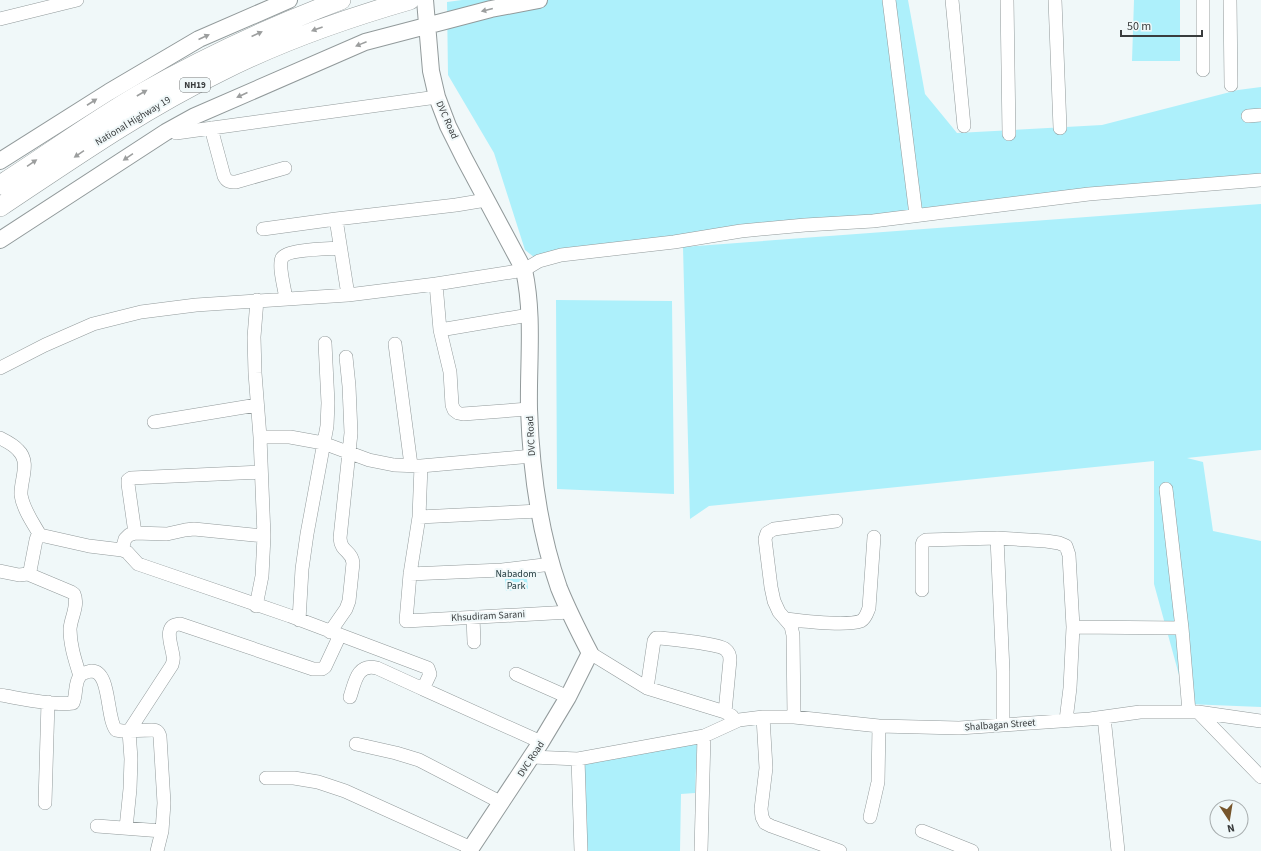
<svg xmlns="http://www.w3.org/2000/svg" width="1261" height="851" font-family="'Source Sans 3',sans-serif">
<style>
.green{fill:#adf0fb}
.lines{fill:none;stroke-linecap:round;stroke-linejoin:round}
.minor-casing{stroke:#929a9b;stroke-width:14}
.major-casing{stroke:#929a9b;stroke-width:18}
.highway-casing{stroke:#929a9b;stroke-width:20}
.minor{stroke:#fff;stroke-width:13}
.major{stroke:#fff;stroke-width:16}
.highway{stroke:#fff;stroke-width:19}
.oneway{fill:#9c9e9e}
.labels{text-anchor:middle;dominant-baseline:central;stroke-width:4;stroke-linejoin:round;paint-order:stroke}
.shield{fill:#f0f8f9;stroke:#707475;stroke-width:1}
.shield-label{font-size:9px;font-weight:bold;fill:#393c3d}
.street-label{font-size:10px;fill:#393c3d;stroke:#f0f8f9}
.park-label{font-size:10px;fill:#233c40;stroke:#f0f8f9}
</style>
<rect width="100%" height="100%" fill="#f0f8f9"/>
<path class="green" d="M 462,0 L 908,0 L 925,94 L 957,133 L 1102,125 L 1238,90 L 1261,87 L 1261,184 L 740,228 L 539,261 L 525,250 L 494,153 L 448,75 L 447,2 Z
M 1134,0 L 1180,0 L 1180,61 L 1132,61 Z
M 1261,204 L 1261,450 L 1187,458 L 1203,462 L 1213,531 L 1261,541 L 1261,707 L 1187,704 L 1154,584 L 1154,461 L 709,506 L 690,519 L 683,247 Z
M 556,300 L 672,301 L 674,494 L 557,489 Z
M 526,568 L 528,589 L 506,591 L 504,570 Z
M 697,743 L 695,793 L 681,794 L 680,851 L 587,851 L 584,762 Z"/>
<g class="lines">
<defs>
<path id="minor" d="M 889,0 L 916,215
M 952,0 L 964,126
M 1007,0 L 1009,134
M 1055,0 L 1060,128
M 1230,0 L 1231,85
M 0,19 L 77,0
M 1203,70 L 1203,0
M 1248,116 L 1261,115
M 211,128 L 224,176 C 227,182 230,182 236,182 L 285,168
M 176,133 L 437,97
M 336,219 L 348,295
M 263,229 L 336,219 L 456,205 L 486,200
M 436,284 L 440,330 L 450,372 L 452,405 L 454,410 L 458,413 L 463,414 L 529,409
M 286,299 C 285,290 278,266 282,258 C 287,249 329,249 340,248
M 440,330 L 529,315
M 395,344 L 411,465
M 0,368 L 45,345 L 93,324 L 141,312 L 196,305 L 348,295 L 436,284 L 524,270 L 539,261 L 561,255 L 674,242 L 741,231 L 805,225 L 873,221 L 1089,194 L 1261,180
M 154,422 L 257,405
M 260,437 L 290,437 L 323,443 L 369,460 L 394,465 L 421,466 L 532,456
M 0,438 C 6,441 14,445 18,450 C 31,462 20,481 21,495 C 23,509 33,523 40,535
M 421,466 L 419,517 L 410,574 L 406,621 L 570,612
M 1166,489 L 1182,628 L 1189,712
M 419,517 L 540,511
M 135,533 L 128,484 L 128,480 L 131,478 L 261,472
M 997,538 L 1003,671 L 1003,725
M 122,550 L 125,539 L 129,535 L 135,533 L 167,534 L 185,530 L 194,529 L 264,536
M 0,571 L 19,575 L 28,574 L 30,571 L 36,540 L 37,537 L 40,535 L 89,546 L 122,550 L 127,552 L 138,564 L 290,616 L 428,668 L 430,674 L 423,689 L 541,742
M 28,574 L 71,592 L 74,594 C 79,605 71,617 70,629 C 70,645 75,660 80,676
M 410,574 L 502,570 L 552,564
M 922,590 L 922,545 L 923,542 L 926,540 L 997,538 L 1046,541 L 1059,543 L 1066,546 L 1069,555 L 1073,627 L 1070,688 L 1066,720
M 256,606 L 262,576 L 264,536 L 260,437 L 255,373 L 254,337 L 257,300
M 473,617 L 474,642
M 786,619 C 802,621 847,626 861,621 C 866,618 867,613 869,608 L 874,537
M 299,620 L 302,569 L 307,534 L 327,426 L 328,403 L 325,343
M 1073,627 L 1182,628
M 330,632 L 346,609 L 349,601 L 353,563 C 352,550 341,553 340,538 L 351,433 L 349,386 L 346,357
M 590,653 L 647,688 L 725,712 L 732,716
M 516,674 L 568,697
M 647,688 L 654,641 L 656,638 L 660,638 C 672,639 718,644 725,649 C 729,652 730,656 730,660 L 725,712
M 0,695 C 19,698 55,706 73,703 C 77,695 74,683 80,676 C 82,673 87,672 91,671 C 111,670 106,718 116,730 L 122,731 L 152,730 C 157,730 159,732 160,737 L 164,803 L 162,831 L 157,851
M 350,697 C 355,682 357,663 377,668 L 423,689
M 1198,712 L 1261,777
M 763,717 L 766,768 L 761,809 L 762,817 L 765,823 L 771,826 L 840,851
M 794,717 L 793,635 L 791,626 L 779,612 L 774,601 L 771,587 L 765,539 L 767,533 L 774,529 L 836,521
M 1104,717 L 1118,851
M 356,744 L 396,753 L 419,760 L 502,803
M 532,757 L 578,759 L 704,736 L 739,720 L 763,717 L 794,717 L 879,726 L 959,728 L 1090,719 L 1140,712 L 1198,712 L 1261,721
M 578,759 L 581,851
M 266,778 L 294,778 L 318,782 L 345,791 L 471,848
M 45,803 L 48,702
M 870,817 L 878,782 L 879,726
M 97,826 L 162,831
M 126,828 L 130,789 L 131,759 L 129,731 L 172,665 C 173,662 174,659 173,656 C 172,645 162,625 180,624 L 313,669 L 322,669 L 325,667 L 340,635
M 922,831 L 972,851
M 701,851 L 704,736"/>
<path id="major" d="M 425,0 L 431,71 L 437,97 L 448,126 L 464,158 L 524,270 C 534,316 528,363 529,409 C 531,469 539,531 559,588 C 568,610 579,632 590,653 L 568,697 L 541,742 L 469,851
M 0,161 L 109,92 L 199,39 L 289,0
M 0,240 L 166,132 L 195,116 L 365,42 L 491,9 L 539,0"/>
<path id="highway" d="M 0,185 C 47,155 92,122 140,94 C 205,57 272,26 341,0
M 0,207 C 72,159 142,110 220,72 C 281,41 344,19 410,0"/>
</defs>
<use href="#minor" class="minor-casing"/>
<use href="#major" class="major-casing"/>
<use href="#highway" class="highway-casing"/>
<use href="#minor" class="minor"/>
<use href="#major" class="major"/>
<use href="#highway" class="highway"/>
</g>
<defs><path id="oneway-solid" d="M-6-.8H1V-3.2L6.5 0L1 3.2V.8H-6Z"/></defs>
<g class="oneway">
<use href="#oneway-solid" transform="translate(487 10) rotate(166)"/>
<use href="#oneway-solid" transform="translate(317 29) rotate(160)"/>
<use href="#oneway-solid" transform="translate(257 34) rotate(-25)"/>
<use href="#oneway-solid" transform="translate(204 37) rotate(-24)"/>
<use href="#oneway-solid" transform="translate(361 44) rotate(158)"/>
<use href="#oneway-solid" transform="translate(142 93) rotate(-30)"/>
<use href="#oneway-solid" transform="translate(242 95) rotate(156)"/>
<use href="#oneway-solid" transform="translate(92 102) rotate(-33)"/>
<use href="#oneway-solid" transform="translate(79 154) rotate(146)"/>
<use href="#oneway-solid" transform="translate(128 157) rotate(146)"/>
<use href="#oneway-solid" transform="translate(32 163) rotate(-34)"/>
</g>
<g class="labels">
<rect class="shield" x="180" y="78" width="30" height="14" rx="3"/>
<g class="shield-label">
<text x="195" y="85">NH19</text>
</g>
<g class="street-label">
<text transform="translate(447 120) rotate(66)">DVC Road</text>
<text transform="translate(133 121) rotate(-31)">National Highway 19</text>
<text transform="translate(531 436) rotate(-93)">DVC Road</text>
<text transform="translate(488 616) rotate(-3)">Khsudiram Sarani</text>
<text transform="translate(1000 725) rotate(-4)">Shalbagan Street</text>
<text transform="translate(531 759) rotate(-57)">DVC Road</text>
</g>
<g class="park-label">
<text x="516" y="574">Nabadom<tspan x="516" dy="12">Park</tspan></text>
</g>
</g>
<g transform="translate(1229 819) rotate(168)"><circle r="19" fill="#f0f8f9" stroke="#a7adae"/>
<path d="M0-3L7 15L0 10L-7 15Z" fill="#76552b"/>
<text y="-6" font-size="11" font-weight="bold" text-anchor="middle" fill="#393c3d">N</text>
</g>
<path d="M1121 30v6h81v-6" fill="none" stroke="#393c3d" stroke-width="2"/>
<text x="1127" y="30" font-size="12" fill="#393c3d" stroke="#f0f8f9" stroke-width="3" paint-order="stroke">50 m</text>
</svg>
